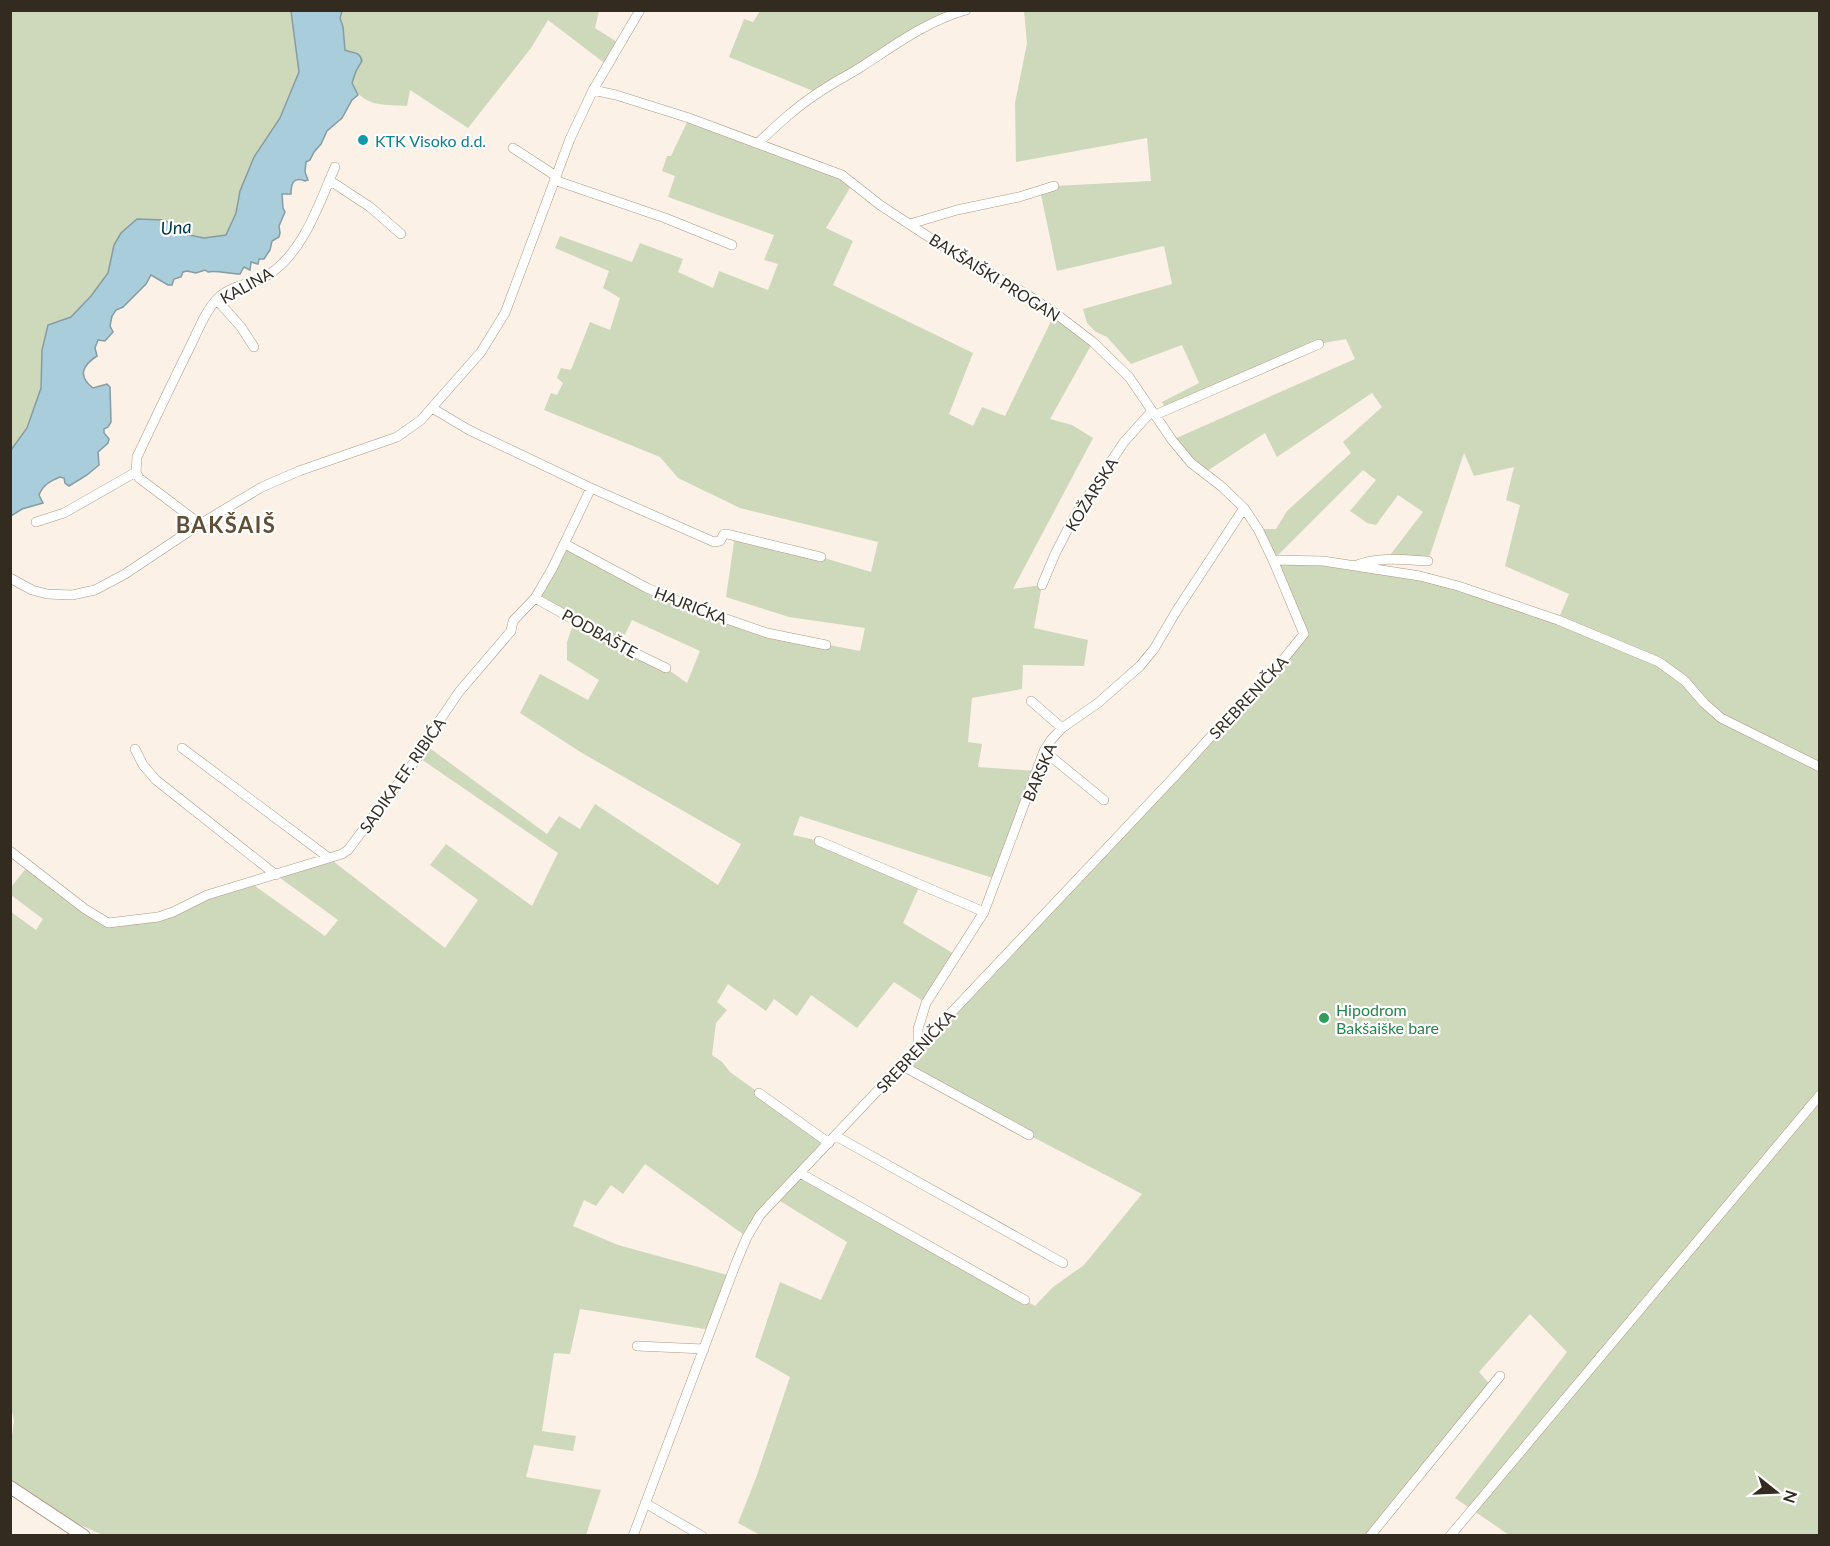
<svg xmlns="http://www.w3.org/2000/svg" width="1830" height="1546" font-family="Lato,sans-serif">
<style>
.green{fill:#ced9bb;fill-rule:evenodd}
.water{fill:#a9cdda;stroke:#869ca2;stroke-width:1.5}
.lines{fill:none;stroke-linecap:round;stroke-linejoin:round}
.minor-casing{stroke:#b09980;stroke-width:10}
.major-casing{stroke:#b09980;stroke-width:14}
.minor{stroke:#fff;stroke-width:9}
.major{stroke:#fff;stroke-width:12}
.culture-dot{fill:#0f9aa8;stroke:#fff;stroke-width:2}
.leisure-dot{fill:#2e9e5b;stroke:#fff;stroke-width:2}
.labels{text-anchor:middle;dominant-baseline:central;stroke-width:4.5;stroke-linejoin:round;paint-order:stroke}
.culture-label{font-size:16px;fill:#0d838f;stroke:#fff;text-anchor:start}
.street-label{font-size:16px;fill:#342b20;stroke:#fff}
.leisure-label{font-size:16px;fill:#27864d;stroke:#fff;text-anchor:start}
.water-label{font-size:18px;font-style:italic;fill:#023948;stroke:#fff}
.district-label{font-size:22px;font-weight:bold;letter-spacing:1.5px;fill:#624d36;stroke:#fff}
</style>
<rect width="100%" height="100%" fill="#fbf1e6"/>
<path class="green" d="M 342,10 L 599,11 L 595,28 L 620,44 L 607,65 L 548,20 L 531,48 L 468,128 L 410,90 L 407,106 C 386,105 361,107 352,83 L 356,70 L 362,62 L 359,54 L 345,51 L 343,27 L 340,18 Z
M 11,11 L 291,11 L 299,72 L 280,118 L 254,157 L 240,191 L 236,213 L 226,236 L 204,238 L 189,235 L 164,220 L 137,219 L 121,233 L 114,245 L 108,273 L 91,296 L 42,350 L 41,388 L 27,428 L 11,450 Z
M 760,11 L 966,11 L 956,13 L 818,93 L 729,57 L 744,19 L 753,22 Z
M 1024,11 L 1819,11 L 1819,1535 L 1509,1535 L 1455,1498 L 1567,1352 L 1530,1314 L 1479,1372 L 1493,1388 L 1372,1535 L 760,1535 L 738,1523 L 756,1478 L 790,1377 L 755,1357 L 780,1282 L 821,1300 L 847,1242 L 775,1198 L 747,1237 L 645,1164 L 623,1194 L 611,1185 L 596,1206 L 584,1200 L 573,1226 L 618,1245 L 731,1276 L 711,1330 L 580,1309 L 570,1354 L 554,1353 L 542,1431 L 576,1436 L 573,1451 L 534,1445 L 526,1477 L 601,1490 L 586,1535 L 103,1535 L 51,1512 L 11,1487 L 10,1450 L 14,1421 L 10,1401 L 11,912 L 36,930 L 43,919 L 11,895 L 11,887 L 28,866 L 105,923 L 158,917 L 248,881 L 325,936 L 338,920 L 276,875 L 329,858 L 445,948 L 478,900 L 430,865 L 446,844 L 532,906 L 558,853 L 418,757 L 424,744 L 547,834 L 559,816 L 580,829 L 595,804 L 718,885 L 741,844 L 582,753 L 520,713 L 540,674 L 588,700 L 599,680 L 567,660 L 567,642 L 575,619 L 535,598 L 565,544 L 647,588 L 767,633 L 860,651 L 865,628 L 789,617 L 726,597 L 735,535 L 821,557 L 871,572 L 878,542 L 740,508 L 678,478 L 660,457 L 544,410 L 551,393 L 557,395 L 563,383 L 557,378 L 561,368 L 571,370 L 590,322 L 610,330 L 620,298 L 603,288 L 609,271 L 555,248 L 560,236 L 632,262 L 640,243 L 683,259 L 678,272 L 713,288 L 719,271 L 768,290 L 778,264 L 764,260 L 774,235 L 668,197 L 675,176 L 662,171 L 667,156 L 671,156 L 689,118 L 853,183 L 826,228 L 853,241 L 833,285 L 973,353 L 949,414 L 973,426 L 982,407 L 1005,416 L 1055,313 L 1093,342 L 1050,419 L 1072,425 L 1093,438 L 1013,589 L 1042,585 L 1034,628 L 1088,640 L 1084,666 L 1023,665 L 1022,689 L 972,698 L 968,742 L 982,744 L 978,767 L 1038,771 L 996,879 L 800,816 L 793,835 L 819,841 L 920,885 L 903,923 L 956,955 L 926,1003 L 894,982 L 857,1028 L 811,995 L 797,1016 L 774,999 L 766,1011 L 728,984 L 717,1002 L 727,1010 L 716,1023 L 712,1055 L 722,1062 L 730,1072 L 829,1143 L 801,1173 L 1035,1306 L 1053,1287 L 1084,1265 L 1142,1194 L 1029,1135 L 901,1065 L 1304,634 L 1258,529 L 1276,529 L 1287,511 L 1351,453 L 1343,442 L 1382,407 L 1372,393 L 1277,457 L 1265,433 L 1204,473 L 1172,440 L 1355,359 L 1346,339 L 1319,344 L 1166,410 L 1162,402 L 1199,383 L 1182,345 L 1131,364 L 1107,337 L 1096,332 L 1087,323 L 1083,309 L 1172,284 L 1164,246 L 1057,271 L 1040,190 L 1054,186 L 1151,181 L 1147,138 L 1016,162 L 1015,103 L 1027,43 ZM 1464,453 L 1474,476 L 1514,467 L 1506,500 L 1520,505 L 1505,566 L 1569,594 L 1558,620 L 1420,576 L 1274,559 L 1363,470 L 1376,480 L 1350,511 L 1367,523 L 1376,525 L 1398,495 L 1423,512 L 1387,559 L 1428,561 ZM 632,620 L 700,651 L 687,683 L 666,668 L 620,645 Z"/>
<path class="water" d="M 291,11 L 342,11 L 340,18 L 343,27 L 345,50 C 353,54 359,50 362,61 L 356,71 L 352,83 L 358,95 L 352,100 L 342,118 L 327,131 L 321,144 L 314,152 L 310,160 L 306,162 L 305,172 L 308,180 L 305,181 C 293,176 291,184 291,194 L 282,194 L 283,208 L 285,212 L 279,226 L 280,233 L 279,237 L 272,241 L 270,250 L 264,259 L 259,259 L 258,264 L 251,262 L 250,270 L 244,267 L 240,274 C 231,274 215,270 208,272 L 205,270 L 196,273 L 187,271 L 183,272 L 181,277 L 174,279 L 172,285 L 168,285 L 151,275 L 146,284 L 123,307 L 116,310 L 112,316 L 110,326 L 113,332 L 105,341 L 98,340 L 95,348 L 97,356 C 83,365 77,376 93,388 L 107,384 L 110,387 L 111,422 L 108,427 L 104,429 L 104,433 L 109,439 L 108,443 L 98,452 L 99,465 L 87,475 L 69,486 L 65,483 L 64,478 L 60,477 C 50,481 43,485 39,495 L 43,503 L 22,509 L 11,516 L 11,450 L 27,428 L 41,388 L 42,350 L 48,325 L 71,317 L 91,296 L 108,273 L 114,245 L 121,233 L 137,219 L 164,220 L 189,235 L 204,238 L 226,235 L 236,213 L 240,191 L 254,157 L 280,118 L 299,72 Z"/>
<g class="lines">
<defs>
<path id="minor" d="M 593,90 L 616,95 L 689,118 L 842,175 L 880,205 L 941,245 L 1026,294 L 1055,313 L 1093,342 L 1129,377 L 1172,440 L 1191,463 L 1221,486 L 1244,508 L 1258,529 L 1273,560 L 1304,634 L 1273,672 L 1243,701 L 1175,776 L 760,1215 L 747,1237 L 736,1263 L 633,1536
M 758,143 C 777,125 796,107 818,93 C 832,83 847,76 861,67 C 895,45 927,21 966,10
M 513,148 L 556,176
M 329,180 L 370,207 L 401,234
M 554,180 L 665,218 L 732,245
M 910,224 L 957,210 L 1019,197 L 1054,186
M 217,300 L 241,327 L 254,347
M 1155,415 L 1319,344
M 591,488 L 714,542 L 720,541 L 724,534 L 727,534 L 821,557
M 36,522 L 64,513 L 136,472
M 200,524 L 139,478 L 136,472 L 137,457 C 154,421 171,385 189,349 C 197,333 205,311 218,298 C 231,285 253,284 268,275 C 303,253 319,204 335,167
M 565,544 L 647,588 L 692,607 L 767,633 L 826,645
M 1273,560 L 1323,561 L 1420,576 L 1458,586 L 1558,620 L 1659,662 L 1685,681 L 1704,703 L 1721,718 L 1820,767
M 1357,565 C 1380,556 1404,560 1428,561
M 10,578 L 32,590 L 47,594 L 72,595 L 95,590 L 125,574 L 200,524 L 262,487 L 299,471 L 397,437 L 421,420 L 481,352 L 505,313 L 570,139 L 593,90 L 640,10
M 1042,585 L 1055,554 L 1074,517 L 1124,442 L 1152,411
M 535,598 L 619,645 L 666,668
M 1031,701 L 1062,728
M 182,748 L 329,858
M 135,749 L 143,765 L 156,780 L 276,875
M 1044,751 L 1104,800
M 819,841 L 984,912
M 10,851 L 85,909 L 108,923 L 158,917 L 173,912 L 207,895 L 342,854 L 348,850 L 418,757 L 418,752 L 459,692 L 511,631 L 513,621 L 535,598 L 552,569 L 591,488 L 469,430 L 432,408
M 918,1047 L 918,1029 L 926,1003 L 984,912 L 1044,751 L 1051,740 L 1062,728 L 1098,703 L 1140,666 L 1154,649 L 1177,610 L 1244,508
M 901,1065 L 1029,1135
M 759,1093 L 829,1143
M 836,1136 L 1063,1263
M 800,1173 L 1025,1300
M 637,1346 L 704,1349
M 645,1503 L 702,1536
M 1370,1536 L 1500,1376
M 1450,1536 L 1820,1095"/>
<path id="major" d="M 10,1487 L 84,1536"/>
</defs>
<use href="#minor" class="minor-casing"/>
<use href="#major" class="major-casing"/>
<use href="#minor" class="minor"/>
<use href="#major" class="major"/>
</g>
<circle class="culture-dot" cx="363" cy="140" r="6"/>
<circle class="leisure-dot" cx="1324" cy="1018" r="6"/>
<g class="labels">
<g class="culture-label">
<text x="375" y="140">KTK Visoko d.d.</text>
</g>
<g class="street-label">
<text transform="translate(995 277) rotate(32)">BAKŠAIŠKI PROGAN</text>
<text transform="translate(246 285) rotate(-29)">KALINA</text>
<text transform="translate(1091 494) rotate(-58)">KOŽARSKA</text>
<text transform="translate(691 605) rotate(21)">HAJRIĆKA</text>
<text transform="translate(600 633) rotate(29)">PODBAŠTE</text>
<text transform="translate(1248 697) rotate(-47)">SREBRENIČKA</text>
<text transform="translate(1039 772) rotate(-67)">BARSKA</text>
<text transform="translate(402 775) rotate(-55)">SADIKA EF. RIBIĆA</text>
<text transform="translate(915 1051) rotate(-47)">SREBRENIČKA</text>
</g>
<g class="leisure-label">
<text x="1336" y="1009">Hipodrom<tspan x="1336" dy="18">Bakšaiške bare</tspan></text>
</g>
<g class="water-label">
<text transform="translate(176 227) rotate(-4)">Una</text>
</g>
<g class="district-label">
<text x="226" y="524">BAKŠAIŠ</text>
</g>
</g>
<rect width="1830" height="1546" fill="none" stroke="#342b20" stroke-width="24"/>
<g transform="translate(1776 1492) rotate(108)" stroke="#ffffff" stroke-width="4.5" paint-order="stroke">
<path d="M0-4.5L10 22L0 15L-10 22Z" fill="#342b20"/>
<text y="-9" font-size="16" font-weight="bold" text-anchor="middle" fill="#342b20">N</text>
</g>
</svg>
